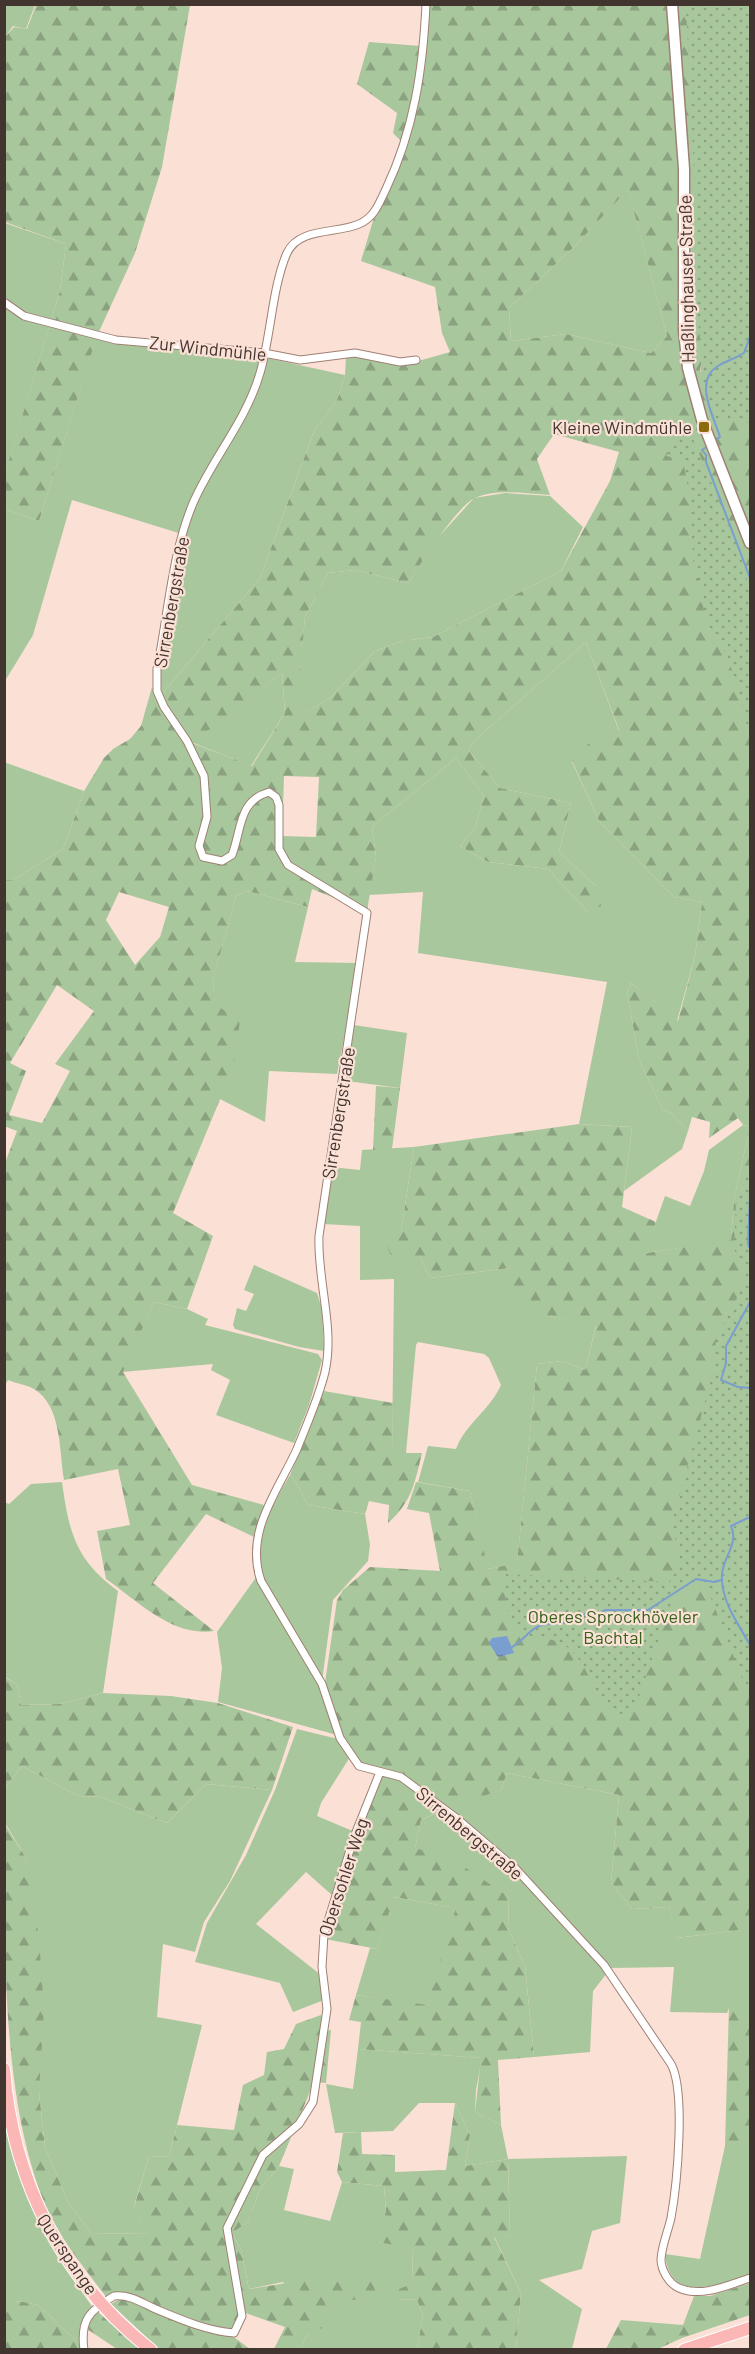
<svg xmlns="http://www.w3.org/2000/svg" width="755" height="2354" font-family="Barlow,sans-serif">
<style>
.green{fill:#a9c79c}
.forest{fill:url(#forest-firs);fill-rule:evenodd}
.park{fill:url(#park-dots)}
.water{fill:url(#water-ripples)}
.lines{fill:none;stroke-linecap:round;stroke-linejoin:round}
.stream{stroke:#7a9ecf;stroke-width:2}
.street-casing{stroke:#9f8074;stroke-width:9}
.secondary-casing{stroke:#9f8074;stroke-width:13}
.primary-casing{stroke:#fff;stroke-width:14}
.street{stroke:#fff;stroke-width:7}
.secondary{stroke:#fff;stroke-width:10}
.primary{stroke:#fbb6b6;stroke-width:12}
.poi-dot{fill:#8b6b0b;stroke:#fbe0d5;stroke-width:2}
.labels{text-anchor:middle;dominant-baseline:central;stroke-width:4.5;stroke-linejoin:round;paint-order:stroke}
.street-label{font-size:18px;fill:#42342f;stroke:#fbe0d5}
.poi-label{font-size:18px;fill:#42342f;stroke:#fbe0d5;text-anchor:end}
.park-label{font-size:18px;fill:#35621b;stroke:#fbe0d5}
</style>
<defs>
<pattern id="forest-firs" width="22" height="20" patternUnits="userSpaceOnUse" patternTransform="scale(1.5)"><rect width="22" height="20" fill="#a9c79c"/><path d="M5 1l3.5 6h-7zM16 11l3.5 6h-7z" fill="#8ba280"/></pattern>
<pattern id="park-dots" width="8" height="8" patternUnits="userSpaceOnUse" patternTransform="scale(1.5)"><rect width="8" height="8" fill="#a9c79c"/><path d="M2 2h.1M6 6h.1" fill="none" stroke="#8ba280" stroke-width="1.8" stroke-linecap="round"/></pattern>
<pattern id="water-ripples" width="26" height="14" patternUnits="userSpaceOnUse" patternTransform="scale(1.5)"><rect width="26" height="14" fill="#7a9ecf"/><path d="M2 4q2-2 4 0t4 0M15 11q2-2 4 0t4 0" fill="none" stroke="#6682a8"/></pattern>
</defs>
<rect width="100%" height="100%" fill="#fbe0d5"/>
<path class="green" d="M 5,4 L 35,5 L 26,29 L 13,26 L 5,37 Z
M 628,188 L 667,336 L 651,353 L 566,334 L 511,341 L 509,308 L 576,245 Z
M 5,223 L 66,244 L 60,291 L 5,474 Z
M 96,338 L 253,355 L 345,375 L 337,400 L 314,431 L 260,578 L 162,694 L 159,669 L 168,638 L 185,535 L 72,500 L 33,635 L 5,681 L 5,509 L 39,521 Z
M 505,493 L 550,496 L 583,527 L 561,571 L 433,637 L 402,641 L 375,651 L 331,697 L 295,720 L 305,617 L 328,573 L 354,570 L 408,583 L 434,542 L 474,498 Z
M 586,642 L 619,731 L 572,762 L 599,821 L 674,897 L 702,902 L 695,956 L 677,1021 L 631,983 L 627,992 L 639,1060 L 663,1110 L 671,1113 L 688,1131 L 682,1149 L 624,1191 L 632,1127 L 579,1124 L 607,982 L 418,953 L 423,892 L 369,895 L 376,857 L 372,827 L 456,758 L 484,796 L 475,828 L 460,846 L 488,862 L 548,869 L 588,912 L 596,886 L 559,852 L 571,803 L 500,788 L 468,750 L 474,741 Z
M 282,673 L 285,713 L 251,766 L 191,742 Z
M 4,762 L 84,791 L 63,849 L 13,880 L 5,880 Z
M 247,891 L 308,907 L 295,962 L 359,963 L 337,1074 L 269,1071 L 265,1122 L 220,1099 L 213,979 L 236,896 Z
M 354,1025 L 407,1033 L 400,1088 L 347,1081 Z
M 743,1125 L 750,1127 L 734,1199 L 731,1241 L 645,1253 L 665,1196 L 690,1206 L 704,1171 L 709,1150 Z
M 414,1147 L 401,1232 L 420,1257 L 430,1278 L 510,1268 L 549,1316 L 596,1326 L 585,1370 L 563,1361 L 537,1364 L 517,1564 L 487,1569 L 470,1491 L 418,1482 L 428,1446 L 456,1449 C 466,1423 490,1410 501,1385 L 489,1358 L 484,1354 L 418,1342 L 416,1345 L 406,1453 L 392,1453 L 394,1279 L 360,1280 L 360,1226 L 323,1224 L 331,1167 L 360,1170 L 362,1150 Z
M 254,1265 L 317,1293 L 322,1309 L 324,1351 L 299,1347 L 235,1329 L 233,1325 L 237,1308 L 246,1311 L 254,1294 L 244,1290 Z
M 154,1302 L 187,1309 L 208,1319 L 205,1325 L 318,1354 L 322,1360 L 309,1405 L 294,1443 L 216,1415 L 230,1380 L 211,1370 L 213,1364 L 122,1372 Z
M 290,1475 C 299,1484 301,1494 308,1505 L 365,1514 L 370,1545 L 368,1561 L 333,1600 L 322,1681 L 262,1577 C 254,1538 271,1507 290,1475 Z
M 62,1482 C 69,1533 76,1560 118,1591 L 103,1693 L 60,1704 L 21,1705 L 17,1684 L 5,1677 L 4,1502 L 9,1504 L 31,1484 Z
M 257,1576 L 320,1685 L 337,1735 L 218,1702 L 222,1668 L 217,1632 Z
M 297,1729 L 338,1739 L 350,1757 L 321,1803 L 317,1816 L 355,1832 L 333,1896 L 306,1872 L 256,1924 L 321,1975 L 324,2000 L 293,2012 L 280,1983 L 195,1962 L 207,1923 L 246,1855 L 275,1790 Z
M 22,1766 L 78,1796 L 101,1797 L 167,1823 L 206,1784 L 272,1790 L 230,1881 L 204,1922 L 195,1952 L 163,1944 L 157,2017 L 202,2025 L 169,2157 L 149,2156 L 134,2206 L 146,2234 L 91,2233 L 68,2202 L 45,2147 L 39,2092 L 39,2053 L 26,1858 L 5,1823 L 5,1788 Z
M 507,1773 L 619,1795 L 611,1883 L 632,1909 L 669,1907 L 677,1938 L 741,1930 L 750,1914 L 750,2006 L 730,2006 L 727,2013 L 670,2012 L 674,1967 L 611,1968 L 593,1991 L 590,2052 L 534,2057 L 525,1966 L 508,1928 L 509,1897 L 415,1848 L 421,1820 L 466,1800 L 501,1790 Z
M 393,1897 L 457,1908 L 427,2006 L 356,1995 L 370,1948 L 377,1949 Z
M 358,2049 L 482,2058 L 476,2090 L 475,2112 L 501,2125 L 508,2159 L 627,2156 L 620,2223 L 592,2231 L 582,2269 L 539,2280 L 582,2309 L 572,2349 L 516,2349 L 521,2293 L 494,2236 L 510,2235 L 508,2159 L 465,2166 L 470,2135 L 455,2103 L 419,2103 L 393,2131 L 335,2133 L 326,2084 L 353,2089 Z
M 4,2121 C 23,2202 46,2243 94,2309 L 84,2316 L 81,2345 L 38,2305 L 19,2301 L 5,2309 Z
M 725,2146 L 750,2146 L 750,2274 C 718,2284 670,2306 665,2254 L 700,2259 Z
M 279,2166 L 294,2169 L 284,2210 L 330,2221 L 342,2182 L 384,2186 L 386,2211 L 378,2242 L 413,2247 L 412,2284 L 398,2299 L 417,2300 L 423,2316 L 417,2348 L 300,2349 L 308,2333 L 283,2282 L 249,2289 L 241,2249 L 232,2233 L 248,2222 L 260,2189 Z"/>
<path class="forest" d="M 36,5 L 190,5 L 162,167 L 135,253 L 97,336 L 39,521 L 5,509 L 5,473 L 60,291 L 66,244 L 5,222 L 4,38 L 14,27 L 27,29 Z
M 428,5 L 749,5 L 700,372 L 750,319 L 750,589 L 736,554 L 750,695 L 750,1914 L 742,1930 L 676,1938 L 669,1907 L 632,1909 L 611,1883 L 619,1795 L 507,1773 L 501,1790 L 446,1809 L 402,1775 L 359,1764 L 343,1738 L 325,1683 L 337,1600 L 343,1590 L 370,1567 L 440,1571 L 429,1513 L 407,1509 L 416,1482 L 470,1491 L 488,1569 L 517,1563 L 537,1364 L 563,1361 L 585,1370 L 596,1327 L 549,1316 L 504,1295 L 510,1268 L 430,1278 L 420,1257 L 391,1255 L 386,1245 L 401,1232 L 414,1147 L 579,1124 L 632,1127 L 622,1207 L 656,1222 L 646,1253 L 731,1240 L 734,1199 L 750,1127 L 743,1125 L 738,1118 L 709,1138 L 710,1122 L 692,1117 L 688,1131 L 671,1113 L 663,1110 L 639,1060 L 627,992 L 631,983 L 678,1021 L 695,956 L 702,902 L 674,897 L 599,821 L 572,761 L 598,734 L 619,730 L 586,642 L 474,741 L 468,750 L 500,788 L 571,803 L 559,852 L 596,886 L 601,906 L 588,912 L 548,869 L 488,862 L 460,846 L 475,828 L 484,796 L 456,758 L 372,827 L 376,857 L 367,911 L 312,889 L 308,907 L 247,891 L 236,896 L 213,980 L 215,1004 L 240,1021 L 233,1068 L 173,1213 L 213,1236 L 187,1309 L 154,1302 L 123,1372 L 192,1485 L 264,1505 L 254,1537 L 206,1514 L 153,1583 L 214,1631 C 172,1637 139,1602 106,1579 L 97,1531 L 130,1525 L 118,1469 L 64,1480 C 59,1450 62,1406 34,1389 C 28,1385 17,1384 8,1380 L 5,1385 L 5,1163 L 17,1131 L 4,1126 L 5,880 L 13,880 L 63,849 L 84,791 L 104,758 L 113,749 L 130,739 L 141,726 L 152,687 L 161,709 L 187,745 L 162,694 L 260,578 L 314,431 L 337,400 L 345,375 L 346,357 L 355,355 L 404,365 L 450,352 L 442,333 L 435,287 L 361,261 L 375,214 L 408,144 L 426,48 ZM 628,189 L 667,336 L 651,353 L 566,334 L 511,341 L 509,308 L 576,245 ZM 554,434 L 619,452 L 610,481 L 561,571 L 433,637 L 402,641 L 375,651 L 331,697 L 296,719 L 305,617 L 328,573 L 354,570 L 408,583 C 420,565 457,506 475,498 C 497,488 527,494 550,495 L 537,459 ZM 282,673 L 285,713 L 252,766 L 192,743 ZM 284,776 L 319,777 L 316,837 L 282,836 ZM 119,892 L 169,907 L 160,937 L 135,965 L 106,920 ZM 57,985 L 94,1011 L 55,1064 L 70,1071 L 42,1123 L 9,1115 L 26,1071 L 10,1063 Z
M 369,42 L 421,46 L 412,111 L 402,142 L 393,133 L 397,113 L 357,84 Z
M 376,1086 L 400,1088 L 392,1149 L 373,1150 Z
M 324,1391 L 393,1403 L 392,1453 L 422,1453 C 415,1482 412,1502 388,1523 L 389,1505 L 369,1501 L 365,1514 L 308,1505 C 301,1494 299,1484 290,1475 Z
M 4,1677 L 17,1684 L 21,1705 L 60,1704 L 103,1693 L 171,1696 L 218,1703 L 293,1727 L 272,1790 L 206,1784 L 167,1823 L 101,1797 L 78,1796 L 22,1766 L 5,1788 Z
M 380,1773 L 399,1778 L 443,1810 L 421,1820 L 415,1848 L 454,1860 L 509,1897 L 508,1928 L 525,1966 L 534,2057 L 498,2060 L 501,2125 L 475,2112 L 481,2058 L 358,2049 L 361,2022 L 349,2020 L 356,1995 L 427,2005 L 456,1908 L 394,1897 L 377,1949 L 325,1939 L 342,1891 L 340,1885 Z
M 4,1823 L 26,1858 L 39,1938 L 44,2010 L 39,2092 L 45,2147 L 68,2202 L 91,2233 L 146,2234 L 134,2207 L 149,2156 L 169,2157 L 177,2125 L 234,2130 L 243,2085 L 264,2075 L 267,2052 L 284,2049 L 296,2024 L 321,2015 L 323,2031 L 331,2030 L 326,2083 L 314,2082 L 279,2166 L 260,2189 L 248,2222 L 232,2233 L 241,2249 L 249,2289 L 331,2276 L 372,2278 L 377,2298 L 325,2302 L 331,2325 L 308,2333 L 300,2349 L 274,2349 L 285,2327 L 243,2312 L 233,2332 L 157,2308 L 138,2297 L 121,2292 L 107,2298 C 85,2269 61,2240 46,2207 C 0,2097 5,1942 4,1823 Z
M 729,2006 L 750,2006 L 750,2146 L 725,2146 Z
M 455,2103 L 470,2135 L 465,2166 L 508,2159 L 510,2235 L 494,2237 L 521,2293 L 516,2349 L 409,2349 L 417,2348 L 423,2316 L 417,2300 L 398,2299 L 399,2289 L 412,2284 L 413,2248 L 377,2242 L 386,2211 L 384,2186 L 342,2182 L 337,2172 L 343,2133 L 361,2132 L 362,2154 L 395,2155 L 395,2172 L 446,2170 Z
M 750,2283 L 750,2315 L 682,2338 L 658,2349 L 606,2349 L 621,2320 L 683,2325 L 694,2296 L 710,2296 Z
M 122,2298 L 231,2335 L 250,2349 L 159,2349 L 111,2304 Z
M 19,2301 L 38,2305 L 81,2345 L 81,2349 L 5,2349 L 4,2309 Z
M 97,2311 L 139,2349 L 117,2349 L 87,2329 L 87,2319 Z"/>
<path class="park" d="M 686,5 L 750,5 L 750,423 L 733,419 L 716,422 L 701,377 L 701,345 L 695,298 L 695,193 Z
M 688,427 L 739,549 L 750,591 L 750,739 L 738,688 L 727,656 L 709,626 L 703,606 L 703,589 L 694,571 L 690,501 L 683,459 L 666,456 Z
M 750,1166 L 750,1699 L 711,1598 C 700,1579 686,1582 673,1598 L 634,1711 L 630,1715 C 598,1716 592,1670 572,1651 C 554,1633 528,1641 518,1630 C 504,1615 506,1594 504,1574 L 669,1582 L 680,1562 L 672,1523 L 714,1369 L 716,1338 L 744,1284 L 743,1269 L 734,1249 L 736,1202 Z"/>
<path class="water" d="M 507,1636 L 514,1653 L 498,1657 L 489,1643 L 492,1638 Z"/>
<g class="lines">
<path class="stream" d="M 750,74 L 750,75
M 717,439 L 720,437 C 714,417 693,381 718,366 C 726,361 736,358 744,353 L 750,337
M 705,448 L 702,450 L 706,455 L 706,462 L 750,578
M 750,1194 L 748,1244 L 750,1249
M 750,1302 L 726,1346 L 726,1363 L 721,1380 L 738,1387 L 750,1388
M 750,1517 L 731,1526 C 740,1545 720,1559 722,1580 C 723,1604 739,1625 750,1645
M 512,1647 C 523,1641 528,1631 539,1626 C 557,1620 567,1629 586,1613 L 597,1616 L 605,1610 L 648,1610 L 696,1579 L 714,1582 L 722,1580"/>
<defs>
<path id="street" d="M 426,4 C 423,69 414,130 386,189 C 379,203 375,217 359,224 C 337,234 299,227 287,253 C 272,287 271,337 260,373 C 247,419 213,458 194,501 C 172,551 168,616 157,669 L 157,691 L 164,707 L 187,741 L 204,776 L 207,817 L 199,846 L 203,857 L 222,861 L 232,855 C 242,829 238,801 269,792 L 276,797 L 279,805 L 279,849 L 288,865 L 367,913 L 319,1236 C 317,1280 335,1328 325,1372 C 319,1397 307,1424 297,1449 C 278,1491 244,1532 261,1581 L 322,1684 L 340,1738 L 359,1766 L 401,1777 L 455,1817 L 516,1869 L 604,1965 L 671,2064 C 686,2091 677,2185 671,2218 C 668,2231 662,2245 661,2259 C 661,2270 669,2284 679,2288 C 702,2298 728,2285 750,2278
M 4,302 L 24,316 L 116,340 L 264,353 L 300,360 L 355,353 L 400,362 L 416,360
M 84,2350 C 80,2320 89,2311 114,2296 C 131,2294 143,2304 158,2310 C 182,2320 208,2331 234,2333 L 242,2316 L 227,2228 L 263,2155 L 299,2124 L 313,2102 L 327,2009 L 322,1967 L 324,1934 L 354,1837 L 380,1772"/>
<path id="secondary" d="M 672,4 L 684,169 L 684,331 L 688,368 L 702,420 L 750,543"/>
<path id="primary" d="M 4,2069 C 12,2180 63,2281 151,2350
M 684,2350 L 750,2328"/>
</defs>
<use href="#street" class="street-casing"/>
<use href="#secondary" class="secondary-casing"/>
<use href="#primary" class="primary-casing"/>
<use href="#street" class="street"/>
<use href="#secondary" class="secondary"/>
<use href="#primary" class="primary"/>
</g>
<rect class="poi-dot" x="698" y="421" width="12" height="12" rx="3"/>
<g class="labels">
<g class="street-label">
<text transform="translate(686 279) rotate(-91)">Haßlinghauser Straße</text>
<text transform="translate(208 348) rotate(6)">Zur Windmühle</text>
<text transform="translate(171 602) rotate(-80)">Sirrenbergstraße</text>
<text transform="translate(338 1113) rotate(-81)">Sirrenbergstraße</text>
<text transform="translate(470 1833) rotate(40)">Sirrenbergstraße</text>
<text transform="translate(343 1877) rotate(-72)">Obersohler Weg</text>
<text transform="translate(68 2254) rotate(56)">Querspange</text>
</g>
<g class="poi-label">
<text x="692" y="427">Kleine Windmühle</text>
</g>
<g class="park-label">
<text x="613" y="1616">Oberes Sprockhöveler<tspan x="613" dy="21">Bachtal</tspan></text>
</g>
</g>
<rect width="755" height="2354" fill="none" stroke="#42342f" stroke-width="12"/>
</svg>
